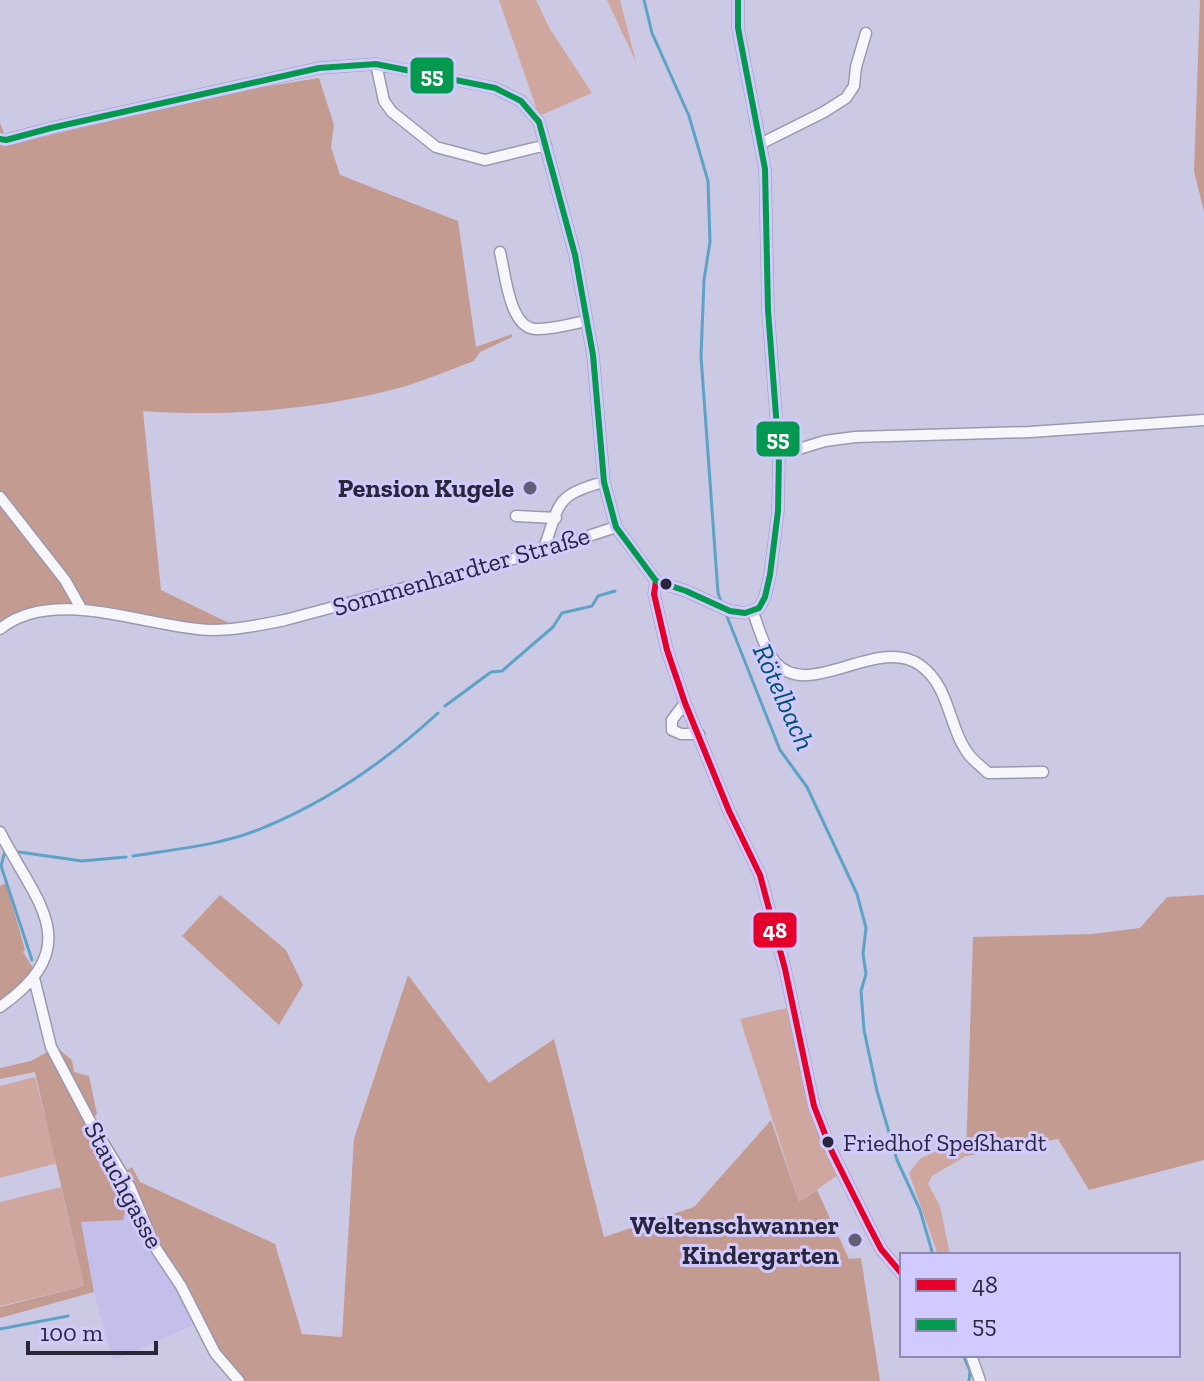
<svg xmlns="http://www.w3.org/2000/svg" width="1204" height="1381" font-family="'Zilla Slab',serif">
<style>
.built{fill:#c3beea}
.green{fill:#cfa79f}
.forest{fill:#c49b91}
.lines{fill:none;stroke-linecap:round;stroke-linejoin:round}
.stream{stroke:#5ea2c6;stroke-width:3}
.minor-casing{stroke:#9b99ae;stroke-width:13}
.minor{stroke:#f7f7fb;stroke-width:10}
.bus-1-casing{stroke:#d0cafe;stroke-width:12}
.bus-2-casing{stroke:#d0cafe;stroke-width:12}
.bus-1{stroke:#e4002b;stroke-width:6}
.bus-2{stroke:#04994f;stroke-width:6}
.poi-dot{fill:#625f76;stroke:#d0cafe;stroke-width:3}
.bus-dot{fill:#29263a;stroke:#d0cafe;stroke-width:3}
.labels{text-anchor:middle;dominant-baseline:central;stroke-width:6;stroke-linejoin:round;paint-order:stroke}
.bus-label{font-size:24px;fill:#29263a;stroke:#d0cafe;text-anchor:start}
.poi-label{font-size:26px;font-weight:bold;fill:#29263a;stroke:#d0cafe;text-anchor:end}
.street-label{font-size:26px;fill:#29263a;stroke:#d0cafe}
.water-label{font-size:28px;font-style:italic;fill:#00526d;stroke:#d0cafe}
.line-badge{stroke:#d0cafe;stroke-width:3}
.badge-label{font-size:22px;text-anchor:middle;font-weight:bold;fill:#fff}
</style>
<rect width="100%" height="100%" fill="#ccc9e5"/>
<path class="built" d="M 129,1196 L 195,1324 L 113,1361 L 96,1300 L 81,1222 L 123,1220 Z"/>
<path class="green" d="M 499,0 L 536,0 L 550,29 L 592,93 L 539,116 Z
M 606,0 L 620,0 L 636,62 L 607,0 Z
M 787,1008 L 810,1111 L 838,1175 L 799,1202 L 740,1019 Z
M 35,1077 L 57,1163 L 0,1178 L 0,1086 Z
M 967,1137 L 966,1156 L 932,1176 L 928,1184 L 940,1206 L 950,1255 L 938,1255 L 909,1173 L 921,1158 Z
M 61,1187 L 84,1286 L 0,1306 L 0,1202 Z"/>
<path class="forest" d="M 1200,0 L 1204,0 L 1204,212 L 1194,171 Z
M 319,78 L 334,125 L 331,147 L 340,175 L 458,221 L 476,347 L 512,334 L 512,337 L 480,352 L 474,361 C 449,370 424,381 399,388 C 316,410 228,417 143,411 L 161,590 L 233,625 L 165,622 L 53,606 L 0,626 L 0,123 L 9,145 L 233,92 Z
M 6,883 L 25,950 L 23,952 L 35,971 L 0,1003 L 0,886 Z
M 220,895 L 286,950 L 303,985 L 279,1025 L 182,936 Z
M 1204,895 L 1204,1160 L 1089,1190 L 1058,1139 L 966,1156 L 973,937 L 1092,934 L 1140,928 L 1167,897 Z
M 408,975 L 489,1083 L 554,1039 L 604,1237 L 694,1207 L 771,1120 L 799,1202 L 817,1190 L 849,1259 L 861,1258 L 880,1381 L 239,1381 L 218,1351 L 186,1283 L 129,1197 L 123,1220 L 81,1222 L 94,1292 L 0,1318 L 0,1307 L 84,1286 L 35,1072 L 0,1079 L 0,1068 L 31,1061 L 56,1047 L 72,1060 L 74,1072 L 89,1076 L 97,1114 L 88,1125 L 119,1176 L 132,1167 L 140,1182 L 275,1244 L 302,1334 L 342,1337 L 354,1139 Z"/>
<g class="lines">
<path class="stream" d="M 644,0 L 652,33 L 689,116 L 708,181 L 710,242 L 704,280 L 701,356 L 718,593 L 722,604
M 726,614 L 780,750 L 807,787 L 857,894 L 866,928 L 863,954 L 866,974 L 861,991 L 864,1030 L 877,1091 L 897,1160 L 920,1210 L 933,1255
M 445,706 L 491,672 L 502,671 L 553,627 L 562,613 L 592,606 L 598,596 L 615,591
M 5,851 L 1,866 L 32,960
M 19,852 L 82,861 L 126,857
M 133,856 C 177,849 224,845 265,827 C 328,801 388,759 438,713
M 0,1329 L 68,1316
M 963,1355 L 970,1371 L 969,1381"/>
<defs>
<path id="minor" d="M 376,64 L 384,101 L 392,112 L 436,147 L 485,160 L 546,145
M 0,139 L 6,140 L 51,128 L 319,68 L 376,64 L 495,88 L 521,101 L 539,122 L 575,255 L 593,355 L 604,482 L 616,527 L 656,581 L 686,591 L 730,611 L 745,613 L 759,608 L 765,597 L 770,575 L 778,511 L 779,455 L 768,310 L 765,169 L 738,28 L 738,0
M 760,144 L 824,112 L 846,98 L 854,86 L 856,67 L 866,33
M 500,252 C 505,272 509,327 535,329 C 551,330 570,324 586,321
M 779,455 L 825,441 L 855,437 L 1030,432 L 1204,420
M 0,497 L 65,580 L 82,610
M 516,516 L 556,518
M 543,551 C 560,505 553,495 604,482
M 656,581 L 654,594 L 667,650 L 685,703 L 729,811 L 760,875 L 785,969 L 814,1106 L 832,1152 L 868,1224 L 881,1249 L 902,1274
M 753,612 C 759,629 764,647 775,662 C 809,702 877,635 920,665 C 951,687 948,729 970,756 C 975,762 982,767 988,773 L 1043,772
M 0,629 C 54,585 148,628 211,630 C 236,630 261,625 285,620 L 543,551 L 616,527
M 685,703 L 672,720 L 672,730 L 681,734 L 699,734
M 0,832 C 36,903 88,945 0,1007
M 34,978 L 51,1047 L 91,1123 L 130,1187 L 155,1247 L 181,1286 L 215,1353 L 239,1381
M 971,1355 L 980,1381"/>
</defs>
<use href="#minor" class="minor-casing"/>
<use href="#minor" class="minor"/>
<defs>
<path id="bus-1" d="M 656,581 L 654,594 L 667,650 L 685,703 L 729,811 L 760,875 L 785,969 L 814,1106 L 832,1152 L 868,1224 L 881,1249 L 902,1274"/>
<path id="bus-2" d="M 0,139 L 6,140 L 51,128 L 319,68 L 376,64 L 495,88 L 521,101 L 539,122 L 575,255 L 593,355 L 604,482 L 616,527 L 656,581 L 686,591 L 730,611 L 745,613 L 759,608 L 765,597 L 770,575 L 778,511 L 779,455 L 768,310 L 765,169 L 738,28 L 738,0"/>
</defs>
<use href="#bus-1" class="bus-1-casing"/>
<use href="#bus-2" class="bus-2-casing"/>
<use href="#bus-1" class="bus-1"/>
<use href="#bus-2" class="bus-2"/>
</g>
<g class="poi-dot">
<circle cx="530" cy="488" r="8"/>
<circle cx="855" cy="1240" r="8"/>
</g>
<g class="bus-dot">
<circle cx="666" cy="584" r="7"/>
<circle cx="828" cy="1142" r="7"/>
</g>
<g class="labels">
<g class="bus-label">
<text x="843" y="1142">Friedhof Speßhardt</text>
</g>
<g class="poi-label">
<text x="514" y="488">Pension Kugele</text>
<text x="839" y="1225">Weltenschwanner<tspan x="839" dy="30">Kindergarten</tspan></text>
</g>
<g class="street-label">
<text transform="translate(461 571) rotate(-16)">Sommenhardter Straße</text>
<text transform="translate(124 1185) rotate(62)">Stauchgasse</text>
</g>
<g class="water-label">
<text transform="translate(784 697) rotate(66)">Rötelbach</text>
</g>
</g>
<g class="line-badge">
<rect x="409" y="56" width="46" height="39" rx="8" fill="#04994f"/>
<rect x="755" y="420" width="46" height="38" rx="8" fill="#04994f"/>
<rect x="752" y="911" width="46" height="38" rx="8" fill="#e4002b"/>
</g>
<g class="badge-label">
<text x="432" y="83">55</text>
<text x="778" y="446">55</text>
<text x="775" y="938">48</text>
</g>
<rect x="900" y="1253" width="280" height="104" fill="#d0cafe" stroke="#8d88b0" stroke-width="2"/>
<rect x="916" y="1279" width="40" height="12" fill="#e4002b" stroke="#8d88b0" stroke-width="2"/>
<text x="972" y="1293" font-size="24" fill="#29263a">48</text>
<rect x="916" y="1319" width="40" height="12" fill="#04994f" stroke="#8d88b0" stroke-width="2"/>
<text x="972" y="1333" font-size="24" fill="#29263a">55</text>
<path d="M28 1341v12h128v-12" fill="none" stroke="#29263a" stroke-width="4"/>
<text x="40" y="1341" font-size="24" fill="#29263a" stroke="#d0cafe" stroke-width="6" paint-order="stroke">100 m</text>
</svg>
